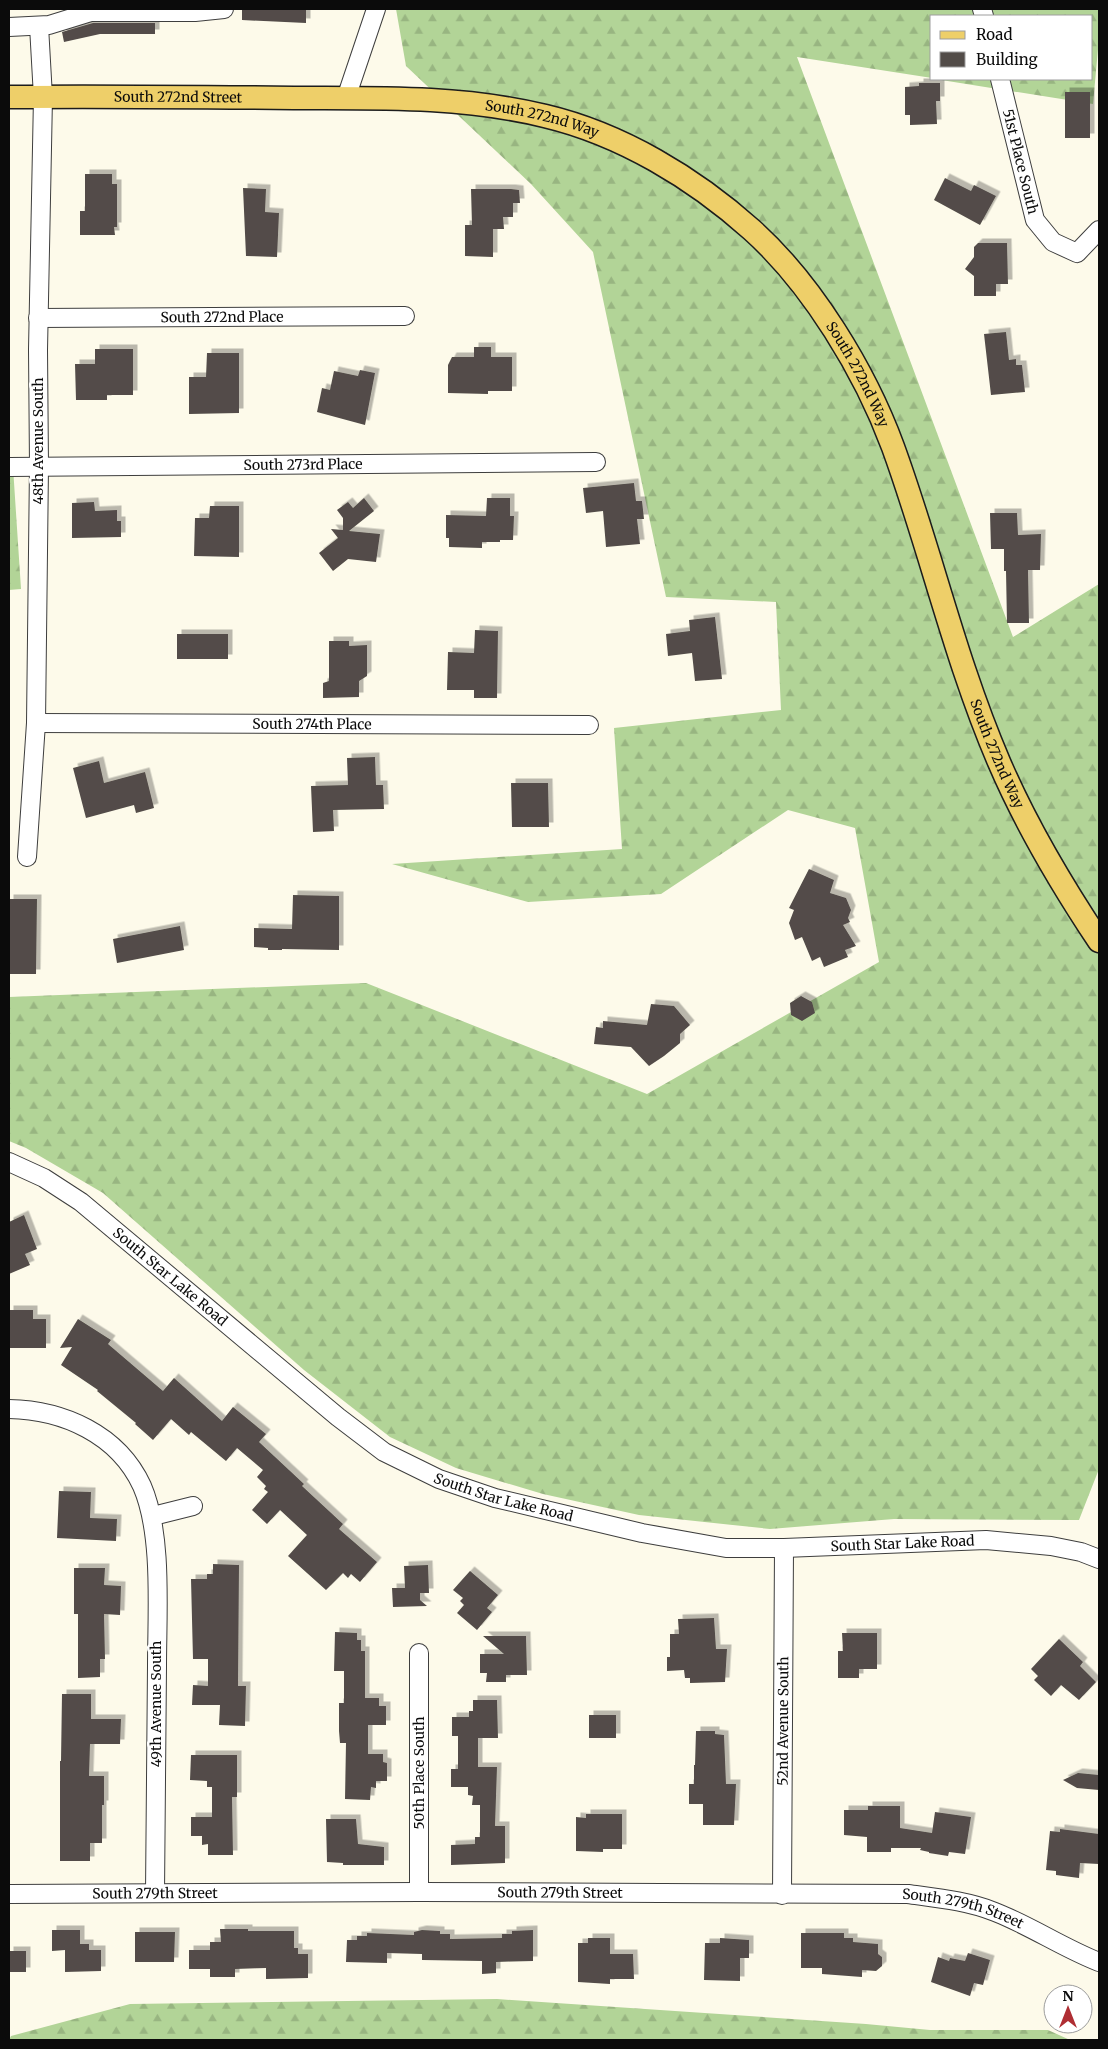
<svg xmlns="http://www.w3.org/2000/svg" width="1108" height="2049" font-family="Merriweather,serif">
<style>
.forest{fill:url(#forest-firs)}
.building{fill:#524c48;filter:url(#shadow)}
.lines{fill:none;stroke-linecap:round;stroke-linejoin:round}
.minor-casing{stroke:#3e3e3e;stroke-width:20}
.major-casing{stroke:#1c1c1c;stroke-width:25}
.minor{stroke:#fff;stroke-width:18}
.major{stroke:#eecf69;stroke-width:22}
.labels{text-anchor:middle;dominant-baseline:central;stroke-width:5;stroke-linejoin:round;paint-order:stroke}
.street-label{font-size:14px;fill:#0b0b0b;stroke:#fff}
</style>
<defs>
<pattern id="forest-firs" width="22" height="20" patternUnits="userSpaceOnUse" patternTransform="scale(1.25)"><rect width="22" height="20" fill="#b2d497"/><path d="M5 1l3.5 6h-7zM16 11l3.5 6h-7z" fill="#98b581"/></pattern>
<filter id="shadow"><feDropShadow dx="4.5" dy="-4.5" stdDeviation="0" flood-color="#0004"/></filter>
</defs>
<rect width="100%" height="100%" fill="#fdfaea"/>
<path class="forest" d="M 396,9 L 1099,9 L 1099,38 L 1093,104 L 935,79 L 1092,79 L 1092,16 L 932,16 L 932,78 L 797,57 L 1013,637 L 1099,584 L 1099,1469 L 1079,1520 L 894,1519 L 770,1529 L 639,1515 L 543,1494 L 456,1468 L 390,1437 L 304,1370 L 103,1193 L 26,1148 L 9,1141 L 9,997 L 366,983 L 647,1094 L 879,962 L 855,828 L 788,810 L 661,894 L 528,902 L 392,864 L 622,849 L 614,728 L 781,710 L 776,602 L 666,597 L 593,252 L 531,184 L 406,66 Z
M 9,467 L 13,467 L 21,589 L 9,590 Z
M 497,1999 L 866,2024 L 930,2030 L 1048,2030 L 1070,2040 L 9,2040 L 11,2036 L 130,2004 Z"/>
<path class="building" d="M 242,9 L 306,9 L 306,23 L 242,20 Z
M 93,23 L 155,23 L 155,34 L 100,34 L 64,42 L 62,32 Z
M 919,83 L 940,83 L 940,101 L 936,101 L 937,124 L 910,125 L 910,115 L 905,115 L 905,87 L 919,86 Z
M 1065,92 L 1090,92 L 1090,138 L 1065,138 Z
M 85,174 L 112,174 L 112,184 L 117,184 L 117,227 L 114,227 L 115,235 L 80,235 L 80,211 L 85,211 Z
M 945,178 L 971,191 L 974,185 L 996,196 L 980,225 L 934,200 Z
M 243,188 L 266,189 L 265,212 L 279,213 L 277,257 L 246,256 Z
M 471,189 L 511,189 L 519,190 L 520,203 L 513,203 L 513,217 L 503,217 L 504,229 L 493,229 L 493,257 L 465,256 L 465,225 L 472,225 Z
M 978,243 L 1007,243 L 1008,284 L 996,284 L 996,296 L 974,296 L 974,276 L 965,269 L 974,257 L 974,247 Z
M 1006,332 L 1009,360 L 1016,359 L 1016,365 L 1022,365 L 1025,392 L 991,395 L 984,334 Z
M 474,347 L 491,347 L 491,357 L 512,357 L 512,391 L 488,391 L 488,394 L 448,393 L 448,365 L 452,357 L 474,357 Z
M 95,349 L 133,349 L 133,395 L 107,395 L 107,400 L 76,400 L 75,364 L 95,364 Z
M 207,353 L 239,353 L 239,413 L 189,414 L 189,377 L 206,377 Z
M 360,370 L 375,373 L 365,425 L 317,412 L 322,388 L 330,390 L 334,371 L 358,376 Z
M 634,483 L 636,501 L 642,501 L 644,519 L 637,519 L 640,544 L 606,547 L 603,511 L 586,513 L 583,488 Z
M 364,498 L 374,511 L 349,531 L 380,534 L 376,562 L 348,559 L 333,571 L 319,553 L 338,538 L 331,529 L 343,530 L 343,518 L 337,510 L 348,502 L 353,508 Z
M 487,498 L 510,498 L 510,516 L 514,516 L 513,540 L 500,540 L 500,542 L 482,542 L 482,548 L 449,547 L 449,538 L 446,538 L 446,515 L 486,516 Z
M 94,502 L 95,511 L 117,510 L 117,521 L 121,521 L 121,537 L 72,538 L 72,503 Z
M 210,506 L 239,506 L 239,557 L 194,556 L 195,518 L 209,518 Z
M 990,513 L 1017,513 L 1018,535 L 1041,534 L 1040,570 L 1028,570 L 1029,623 L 1007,623 L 1006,571 L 1004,571 L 1004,549 L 991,549 Z
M 715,617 L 722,679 L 695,681 L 692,653 L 668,656 L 666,634 L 690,631 L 689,620 Z
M 475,630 L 498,631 L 497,698 L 474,698 L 474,690 L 447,690 L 448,652 L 474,653 Z
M 177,634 L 228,634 L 228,659 L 177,659 Z
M 329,641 L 349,641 L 349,646 L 367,645 L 367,676 L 359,681 L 359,697 L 323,698 L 323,683 L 329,681 Z
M 375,757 L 376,785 L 383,785 L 384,809 L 333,810 L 334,831 L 313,832 L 311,786 L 348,785 L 347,758 Z
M 99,761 L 104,783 L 145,772 L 154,808 L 136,813 L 134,805 L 86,818 L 73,768 Z
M 511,783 L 548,783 L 549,827 L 512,827 Z
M 809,869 L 834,880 L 830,893 L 846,898 L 851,910 L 848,918 L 850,922 L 843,925 L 856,946 L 845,950 L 848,957 L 824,967 L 820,957 L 812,961 L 802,937 L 795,940 L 789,923 L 794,910 L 789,908 Z
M 293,895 L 339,896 L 339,950 L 282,949 L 282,950 L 268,950 L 268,948 L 254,947 L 254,928 L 292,929 Z
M 9,899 L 37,899 L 36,974 L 9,974 Z
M 180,926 L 184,950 L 117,963 L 113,939 Z
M 801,996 L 812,1002 L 815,1013 L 802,1021 L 791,1015 L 790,1003 Z
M 651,1004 L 674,1006 L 690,1025 L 680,1034 L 680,1043 L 664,1056 L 649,1066 L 631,1047 L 594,1044 L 596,1027 L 603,1028 L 603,1021 L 647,1025 Z
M 24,1215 L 37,1249 L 25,1254 L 30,1265 L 9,1274 L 9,1222 Z
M 9,1310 L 33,1310 L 33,1319 L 46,1319 L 46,1348 L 9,1348 Z
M 78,1319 L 111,1340 L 108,1344 L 163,1391 L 174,1378 L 222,1421 L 233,1407 L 266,1434 L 259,1442 L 304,1484 L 302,1486 L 343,1524 L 339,1529 L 377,1562 L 360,1582 L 351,1574 L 348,1578 L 343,1573 L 326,1590 L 288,1556 L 307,1535 L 280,1510 L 267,1524 L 252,1510 L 268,1492 L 264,1489 L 266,1486 L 257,1477 L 263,1470 L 237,1448 L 226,1461 L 191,1432 L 189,1435 L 171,1419 L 153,1440 L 135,1424 L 136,1423 L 97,1391 L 98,1390 L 61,1365 L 72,1347 L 60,1348 Z
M 59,1491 L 91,1492 L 90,1518 L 117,1519 L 116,1541 L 57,1538 Z
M 213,1564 L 239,1565 L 238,1686 L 246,1686 L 245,1726 L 219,1725 L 220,1705 L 192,1705 L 193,1685 L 208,1686 L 208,1659 L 193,1659 L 191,1579 L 207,1579 L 207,1574 L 213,1574 Z
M 428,1565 L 429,1593 L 420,1593 L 420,1600 L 427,1606 L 393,1607 L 392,1588 L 405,1588 L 404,1566 Z
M 74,1568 L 105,1568 L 104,1585 L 121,1586 L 120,1615 L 104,1614 L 105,1659 L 100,1659 L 100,1677 L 78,1678 L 78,1614 L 74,1614 Z
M 470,1571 L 498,1595 L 487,1608 L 492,1612 L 477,1630 L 457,1613 L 464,1605 L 460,1601 L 463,1598 L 453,1590 Z
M 714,1618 L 716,1649 L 727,1649 L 725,1682 L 690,1683 L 690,1678 L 685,1678 L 684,1670 L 667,1671 L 667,1657 L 670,1657 L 670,1634 L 679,1634 L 678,1619 Z
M 335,1632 L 357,1633 L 357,1640 L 361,1640 L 361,1651 L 365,1651 L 365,1698 L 379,1698 L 379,1706 L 386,1706 L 386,1725 L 368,1725 L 368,1754 L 383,1754 L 383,1762 L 387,1763 L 387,1781 L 376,1781 L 376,1788 L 371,1787 L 370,1800 L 345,1799 L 346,1743 L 340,1743 L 339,1731 L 339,1703 L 344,1703 L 344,1671 L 334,1671 Z
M 842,1633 L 877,1633 L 877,1669 L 859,1669 L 859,1678 L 838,1678 L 838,1651 L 843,1651 Z
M 483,1636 L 526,1636 L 527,1675 L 506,1675 L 506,1682 L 486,1682 L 487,1673 L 480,1673 L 480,1654 L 504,1654 Z
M 1059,1639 L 1083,1662 L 1080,1666 L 1096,1682 L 1079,1700 L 1061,1685 L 1051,1696 L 1034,1680 L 1038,1676 L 1031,1669 Z
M 62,1694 L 91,1694 L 91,1719 L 121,1719 L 120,1744 L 90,1744 L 89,1776 L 104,1776 L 104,1805 L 102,1805 L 102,1843 L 90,1843 L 90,1861 L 60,1861 L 60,1761 L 61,1761 Z
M 473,1700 L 497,1700 L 498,1738 L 478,1738 L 478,1767 L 497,1767 L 495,1826 L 505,1826 L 505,1863 L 451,1865 L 451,1845 L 475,1844 L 475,1837 L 480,1837 L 480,1805 L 472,1805 L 473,1796 L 468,1795 L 468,1787 L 451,1787 L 451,1769 L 458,1769 L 458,1736 L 452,1736 L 452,1717 L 469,1717 L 469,1711 L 473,1711 Z
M 589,1715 L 616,1715 L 616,1738 L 589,1738 Z
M 696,1731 L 715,1731 L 715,1734 L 724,1735 L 726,1784 L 736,1784 L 734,1825 L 703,1825 L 703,1804 L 689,1804 L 689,1784 L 694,1784 L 694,1765 L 695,1765 Z
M 191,1755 L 237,1755 L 237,1797 L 232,1797 L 233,1855 L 208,1855 L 208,1844 L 202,1845 L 202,1836 L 191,1836 L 191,1817 L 212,1817 L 212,1787 L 207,1787 L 207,1781 L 190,1780 Z
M 1078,1773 L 1099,1775 L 1099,1790 L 1077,1788 L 1063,1780 Z
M 868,1806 L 900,1806 L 900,1828 L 932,1833 L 935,1812 L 971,1817 L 965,1854 L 949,1852 L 948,1856 L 929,1853 L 929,1852 L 920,1850 L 921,1848 L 891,1848 L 891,1852 L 867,1852 L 867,1837 L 844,1835 L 844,1810 L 868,1810 Z
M 586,1814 L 622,1814 L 622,1849 L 603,1849 L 603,1852 L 576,1851 L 576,1817 L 586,1818 Z
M 326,1819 L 356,1819 L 358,1844 L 384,1847 L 384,1865 L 343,1865 L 343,1863 L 327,1862 Z
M 1060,1829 L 1099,1834 L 1099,1864 L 1080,1863 L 1079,1878 L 1056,1875 L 1056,1871 L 1046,1870 L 1050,1831 L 1060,1832 Z
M 220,1929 L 248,1929 L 248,1931 L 294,1931 L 294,1948 L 298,1948 L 298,1954 L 308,1954 L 308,1978 L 266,1979 L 266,1968 L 235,1969 L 235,1977 L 210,1977 L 210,1969 L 189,1969 L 189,1950 L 210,1950 L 210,1942 L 221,1942 Z
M 52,1930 L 80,1930 L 80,1944 L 89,1944 L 89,1950 L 101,1950 L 101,1971 L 65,1972 L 65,1950 L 52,1951 Z
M 422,1930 L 440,1931 L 440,1934 L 450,1934 L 450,1939 L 502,1938 L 502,1934 L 512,1934 L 512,1931 L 533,1930 L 533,1961 L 496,1962 L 496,1973 L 482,1974 L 482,1961 L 422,1960 L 422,1954 L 387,1953 L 387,1963 L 346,1962 L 347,1940 L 357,1940 L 357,1936 L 367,1936 L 367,1933 L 414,1935 L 414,1932 Z
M 135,1932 L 175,1932 L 174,1962 L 135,1962 Z
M 801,1933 L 844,1933 L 844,1938 L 853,1938 L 853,1942 L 878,1944 L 878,1954 L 882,1957 L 882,1966 L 876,1971 L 862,1970 L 862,1977 L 822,1974 L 822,1968 L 801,1968 Z
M 588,1938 L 610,1938 L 610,1954 L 633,1954 L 634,1979 L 610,1979 L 610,1984 L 578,1982 L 578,1943 L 588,1943 Z
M 720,1938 L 749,1940 L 749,1958 L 740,1958 L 740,1981 L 704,1980 L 705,1943 L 720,1943 Z
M 9,1951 L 26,1951 L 26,1972 L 9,1972 Z
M 968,1953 L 990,1960 L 983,1985 L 974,1983 L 970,1996 L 931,1982 L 938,1957 L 949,1961 L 950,1958 L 965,1961 Z"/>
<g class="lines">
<defs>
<g id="minor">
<path d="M 982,9 L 984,16"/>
<path d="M 9,27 L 49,25 L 91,12 L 195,12 L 224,9"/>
<path id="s1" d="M 1000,79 L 1035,220 L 1053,242 L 1077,253 L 1099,230"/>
<path d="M 346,98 L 376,9"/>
<path id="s2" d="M 38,318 L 405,316"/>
<path id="s3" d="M 9,467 L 596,462"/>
<path id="s4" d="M 36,723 L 589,725"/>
<path d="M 27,857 L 36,723 L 39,466 L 38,350 L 43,97 L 39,26"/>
<path id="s5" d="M 9,1162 L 44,1178 L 81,1202 L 338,1417 L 384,1452 L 439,1479 L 495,1498 L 642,1533 L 726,1548 L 784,1548 L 986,1540 L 1051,1546 L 1081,1552 L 1099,1559"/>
<path d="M 9,1409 C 63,1410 118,1434 142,1486 C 163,1534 157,1613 157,1666 C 156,1741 155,1817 155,1893"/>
<path d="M 153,1516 L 193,1506"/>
<path d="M 419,1892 L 419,1653"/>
<path id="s6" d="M 9,1894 L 419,1892 L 908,1894 C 937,1898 968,1901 995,1912 C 1031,1926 1063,1948 1099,1962"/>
<path id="s7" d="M 782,1895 L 784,1548"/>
</g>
<g id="major">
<path id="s8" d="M 9,97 C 104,96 199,97 294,98 C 378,98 463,96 545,116 C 621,134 694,178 752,230 C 812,284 865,371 893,447 C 931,551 955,660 999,762 C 1026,825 1061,884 1099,941"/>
</g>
</defs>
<use href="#minor" class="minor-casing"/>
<use href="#major" class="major-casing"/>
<use href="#minor" class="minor"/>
<use href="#major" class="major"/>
</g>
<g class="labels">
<g class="street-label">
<text stroke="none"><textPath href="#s8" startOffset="169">South 272nd Street</textPath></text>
<text stroke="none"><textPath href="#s8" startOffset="535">South 272nd Way</textPath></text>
<text stroke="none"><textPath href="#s1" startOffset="85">51st Place South</textPath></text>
<text stroke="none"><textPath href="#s2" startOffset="184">South 272nd Place</textPath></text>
<text stroke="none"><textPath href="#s8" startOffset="956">South 272nd Way</textPath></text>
<text transform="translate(38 441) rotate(-90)">48th Avenue South</text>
<text stroke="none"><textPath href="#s3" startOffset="294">South 273rd Place</textPath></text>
<text stroke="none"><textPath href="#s4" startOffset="276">South 274th Place</textPath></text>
<text stroke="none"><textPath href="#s8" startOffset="1361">South 272nd Way</textPath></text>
<text stroke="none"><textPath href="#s5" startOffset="199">South Star Lake Road</textPath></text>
<text stroke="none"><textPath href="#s5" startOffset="604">South Star Lake Road</textPath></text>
<text stroke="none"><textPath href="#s5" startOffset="1009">South Star Lake Road</textPath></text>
<text transform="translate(156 1704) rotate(-90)">49th Avenue South</text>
<text stroke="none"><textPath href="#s7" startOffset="174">52nd Avenue South</textPath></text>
<text transform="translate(419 1773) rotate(-90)">50th Place South</text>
<text stroke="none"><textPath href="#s6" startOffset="146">South 279th Street</textPath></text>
<text stroke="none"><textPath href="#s6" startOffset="551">South 279th Street</textPath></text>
<text stroke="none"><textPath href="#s6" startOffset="956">South 279th Street</textPath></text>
</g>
</g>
<rect width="1108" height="2049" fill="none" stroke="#0b0b0b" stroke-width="20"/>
<rect x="930" y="15" width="162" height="65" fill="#ffffff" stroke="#9d9d9d"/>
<rect x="940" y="31" width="25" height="8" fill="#eecf69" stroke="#9d9d9d"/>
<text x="976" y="40" font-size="15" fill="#0b0b0b">Road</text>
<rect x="940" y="52" width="25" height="15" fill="#524c48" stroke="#9d9d9d"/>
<text x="976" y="65" font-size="15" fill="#0b0b0b">Building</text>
<g transform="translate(1068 2009)"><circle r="24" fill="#ffffff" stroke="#9d9d9d"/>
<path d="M0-4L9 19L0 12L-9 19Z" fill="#af2e33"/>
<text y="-8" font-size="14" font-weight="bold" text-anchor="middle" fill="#0b0b0b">N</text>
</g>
</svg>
